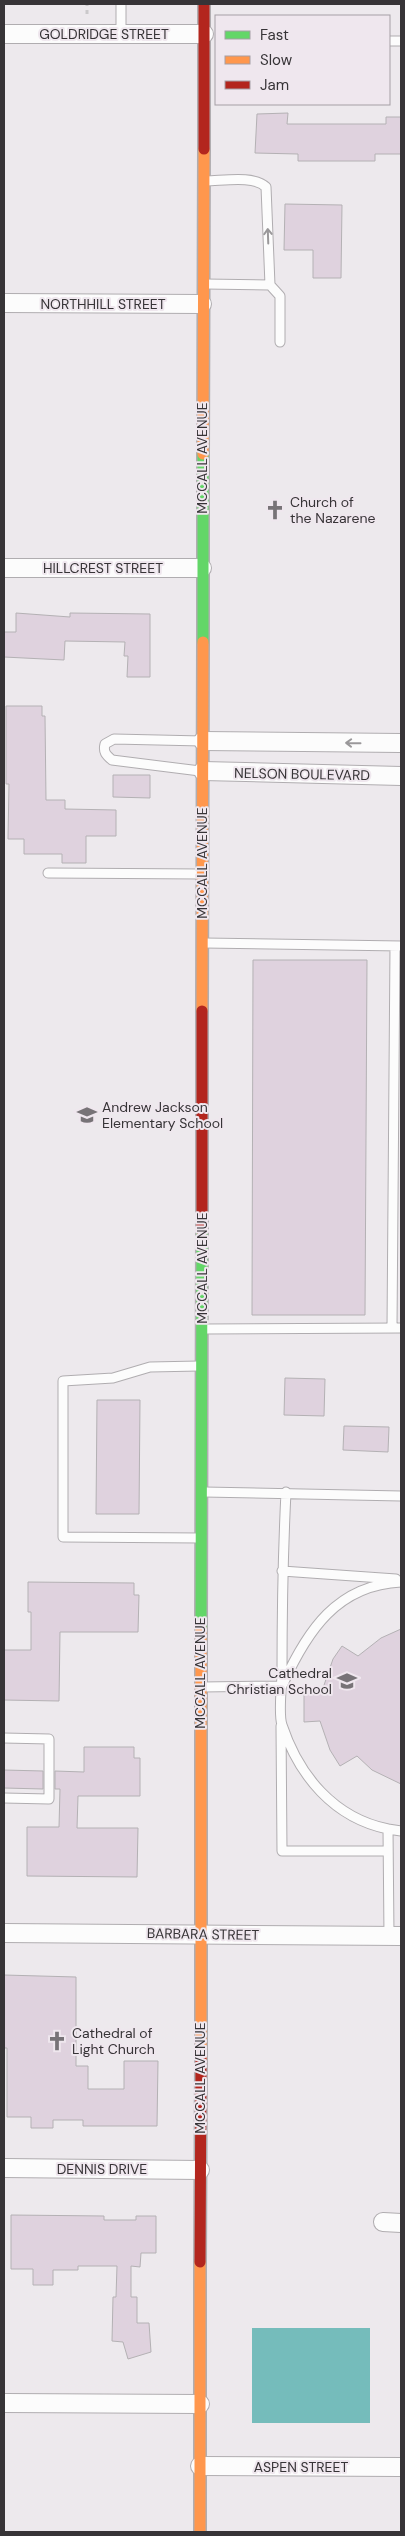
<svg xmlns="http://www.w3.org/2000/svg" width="405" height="2536" font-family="'DM Sans',sans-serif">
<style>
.water{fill:#75bcbb}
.building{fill:#dfd2de;stroke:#b4b1b4}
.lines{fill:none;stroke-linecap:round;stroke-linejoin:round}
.lane-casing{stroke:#b0adb0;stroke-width:11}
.street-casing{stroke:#b0adb0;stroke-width:20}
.fast-casing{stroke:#b0adb0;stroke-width:14}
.slow-casing{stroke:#b0adb0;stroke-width:14}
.jam-casing{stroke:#b0adb0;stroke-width:14}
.path{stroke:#cbc9cb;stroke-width:3;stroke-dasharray:4 4;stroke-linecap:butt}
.lane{stroke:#fcfcfc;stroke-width:9}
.street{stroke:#fcfcfc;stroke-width:18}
.fast{stroke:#63d668;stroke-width:11}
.slow{stroke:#ff974d;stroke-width:11}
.jam{stroke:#b3261e;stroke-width:11}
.oneway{stroke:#9a989a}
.labels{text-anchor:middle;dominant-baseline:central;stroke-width:4;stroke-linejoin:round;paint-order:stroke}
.street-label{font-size:14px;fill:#373437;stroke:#efe7ee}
.poi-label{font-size:14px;fill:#373437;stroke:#efe7ee;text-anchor:start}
</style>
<rect width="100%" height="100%" fill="#ede9ed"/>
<path class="water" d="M 252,2328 L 370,2328 L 370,2423 L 252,2423 Z"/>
<path class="building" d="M 288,113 L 287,124 L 386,124 L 386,117 L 401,117 L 401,154 L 375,154 L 375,161 L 298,161 L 298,154 L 255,153 L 257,114 Z
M 285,204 L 342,205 L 341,278 L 313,278 L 313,250 L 284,250 Z
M 16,613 L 70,617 L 70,613 L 150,614 L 150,677 L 127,677 L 128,656 L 124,656 L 125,642 L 65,641 L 64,660 L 4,657 L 4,632 L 16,632 Z
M 6,706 L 42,706 L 42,716 L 45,716 L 46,800 L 65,800 L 65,809 L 116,810 L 116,836 L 86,836 L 86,863 L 62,863 L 62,854 L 24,854 L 24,839 L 8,839 L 9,784 L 6,784 Z
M 113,775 L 150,775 L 150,798 L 113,797 Z
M 253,960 L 367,960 L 365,1315 L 252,1315 Z
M 285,1378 L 325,1379 L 324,1416 L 284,1415 Z
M 97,1400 L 140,1400 L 139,1514 L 96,1514 Z
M 344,1426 L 389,1427 L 388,1452 L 343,1450 Z
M 28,1582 L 134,1583 L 134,1595 L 139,1595 L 138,1632 L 60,1632 L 59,1701 L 4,1700 L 4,1650 L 31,1650 L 31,1612 L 28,1612 Z
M 401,1629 L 401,1784 L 372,1770 L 357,1756 L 340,1766 L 330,1750 L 320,1721 L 304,1722 L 304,1691 L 322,1691 L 333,1659 L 342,1646 L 358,1656 L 381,1638 Z
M 84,1747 L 134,1747 L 134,1758 L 140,1758 L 140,1796 L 78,1796 L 77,1828 L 138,1828 L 137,1877 L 27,1876 L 27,1827 L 59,1827 L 60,1789 L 55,1789 L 55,1771 L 84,1772 Z
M 4,1770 L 43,1771 L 43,1789 L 4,1788 Z
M 4,1975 L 76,1977 L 76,2066 L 88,2066 L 88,2089 L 124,2089 L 124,2061 L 158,2061 L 157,2126 L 83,2126 L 83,2120 L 53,2120 L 53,2128 L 31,2128 L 31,2117 L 7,2117 L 7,2048 L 4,2048 Z
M 11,2215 L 104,2216 L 104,2220 L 136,2220 L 136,2216 L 156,2216 L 156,2253 L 141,2253 L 140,2267 L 131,2266 L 131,2297 L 137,2297 L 137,2323 L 149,2323 L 151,2352 L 128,2359 L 123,2342 L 112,2341 L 113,2297 L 116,2297 L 117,2266 L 78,2266 L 78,2270 L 53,2270 L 53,2285 L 33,2285 L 33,2269 L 11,2269 Z"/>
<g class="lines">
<defs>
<path id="lane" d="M 121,34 L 121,4
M 389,41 L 401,41
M 206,181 C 222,181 254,175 266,187 L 270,285
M 205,284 L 270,285 L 280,296 L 280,342
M 200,771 L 112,760 C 106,755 103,752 105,744 L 114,739 L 202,741
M 48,873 L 202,874
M 204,943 L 401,946
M 392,1328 L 395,946
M 204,1329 L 401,1328
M 199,1366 L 150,1367 L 113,1378 L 63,1381 L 63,1537 L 200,1538
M 204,1492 L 401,1496
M 286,1492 C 283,1552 282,1612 282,1672 C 282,1686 278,1713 282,1725 C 299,1776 334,1818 388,1829 L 389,1936
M 282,1571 L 396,1579
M 283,1684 C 307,1631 337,1585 401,1582
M 202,1687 L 282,1686
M 281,1726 L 282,1851 L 388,1851
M 4,1738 L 49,1739 L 49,1799 L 4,1798
M 388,1829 L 401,1831"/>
<path id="street" d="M 4,34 L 204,34
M 4,303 L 202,304
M 4,568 L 202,568
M 203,741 L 401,743
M 203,771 L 401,776
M 4,1933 L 401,1936
M 4,2168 L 200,2170
M 383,2222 L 401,2223
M 4,2403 L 200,2404
M 200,2466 L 401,2467"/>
<path id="fast" d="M 203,642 L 203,454
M 201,1629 L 202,1231"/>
<path id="slow" d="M 203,454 L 204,149
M 202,1011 L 203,642
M 201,2059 L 201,1629
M 200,2532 L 200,2262"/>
<path id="jam" d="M 204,149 L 204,4
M 202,1231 L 202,1011
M 200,2262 L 201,2059"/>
</defs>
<use href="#lane" class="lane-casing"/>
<use href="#street" class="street-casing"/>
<use href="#fast" class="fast-casing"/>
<use href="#slow" class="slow-casing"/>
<use href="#jam" class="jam-casing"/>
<path class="path" d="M 87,14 L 87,4"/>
<use href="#lane" class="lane"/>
<use href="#street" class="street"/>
<use href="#fast" class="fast"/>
<use href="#slow" class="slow"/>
<use href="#jam" class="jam"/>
</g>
<defs><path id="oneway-shaft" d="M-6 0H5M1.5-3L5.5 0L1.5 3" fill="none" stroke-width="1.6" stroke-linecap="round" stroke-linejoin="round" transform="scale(1.25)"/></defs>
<g class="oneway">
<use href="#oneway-shaft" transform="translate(268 236) rotate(-92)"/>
<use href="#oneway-shaft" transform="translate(353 743) rotate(-179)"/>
</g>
<defs>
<symbol id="church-bare" viewBox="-9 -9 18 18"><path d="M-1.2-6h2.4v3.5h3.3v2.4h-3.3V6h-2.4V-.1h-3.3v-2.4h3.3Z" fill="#777377" stroke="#efe7ee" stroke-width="2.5" paint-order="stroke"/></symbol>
<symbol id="school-bare" viewBox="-9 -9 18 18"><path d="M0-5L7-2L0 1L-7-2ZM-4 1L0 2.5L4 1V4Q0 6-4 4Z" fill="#777377" stroke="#efe7ee" stroke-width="2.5" paint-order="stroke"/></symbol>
</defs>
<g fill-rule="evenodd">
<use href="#church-bare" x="261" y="496" width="28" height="28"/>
<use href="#school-bare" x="73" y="1101" width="28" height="28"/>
<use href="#school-bare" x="333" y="1667" width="28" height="28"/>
<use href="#church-bare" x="43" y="2027" width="28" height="28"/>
</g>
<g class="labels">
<g class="street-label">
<text x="104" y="34">GOLDRIDGE STREET</text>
<text x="103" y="304">NORTHHILL STREET</text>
<text transform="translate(202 458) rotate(-90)">MCCALL AVENUE</text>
<text x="103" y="568">HILLCREST STREET</text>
<text transform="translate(302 774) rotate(1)">NELSON BOULEVARD</text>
<text transform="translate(202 863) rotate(-90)">MCCALL AVENUE</text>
<text transform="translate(202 1268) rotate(-90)">MCCALL AVENUE</text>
<text transform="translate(200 1673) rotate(-90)">MCCALL AVENUE</text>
<text transform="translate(203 1934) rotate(1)">BARBARA STREET</text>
<text transform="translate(200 2078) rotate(-90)">MCCALL AVENUE</text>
<text x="102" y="2169">DENNIS DRIVE</text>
<text x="301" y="2467">ASPEN STREET</text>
</g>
<g class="poi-label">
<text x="290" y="502">Church of<tspan x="290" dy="16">the Nazarene</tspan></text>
<text x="102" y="1107">Andrew Jackson<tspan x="102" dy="16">Elementary School</tspan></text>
<text x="332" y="1673" text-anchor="end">Cathedral<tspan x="332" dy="16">Christian School</tspan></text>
<text x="72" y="2033">Cathedral of<tspan x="72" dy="16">Light Church</tspan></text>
</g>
</g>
<rect width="405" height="2536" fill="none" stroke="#373437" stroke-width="10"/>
<rect x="215" y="15" width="175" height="90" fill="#efe7ee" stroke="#a59fa5"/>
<rect x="225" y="31" width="25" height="8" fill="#63d668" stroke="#a59fa5"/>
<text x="260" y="40" font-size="15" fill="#373437">Fast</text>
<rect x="225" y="56" width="25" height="8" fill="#ff974d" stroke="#a59fa5"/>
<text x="260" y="65" font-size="15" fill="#373437">Slow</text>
<rect x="225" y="81" width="25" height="8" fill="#b3261e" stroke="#a59fa5"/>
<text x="260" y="90" font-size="15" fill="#373437">Jam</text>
</svg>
